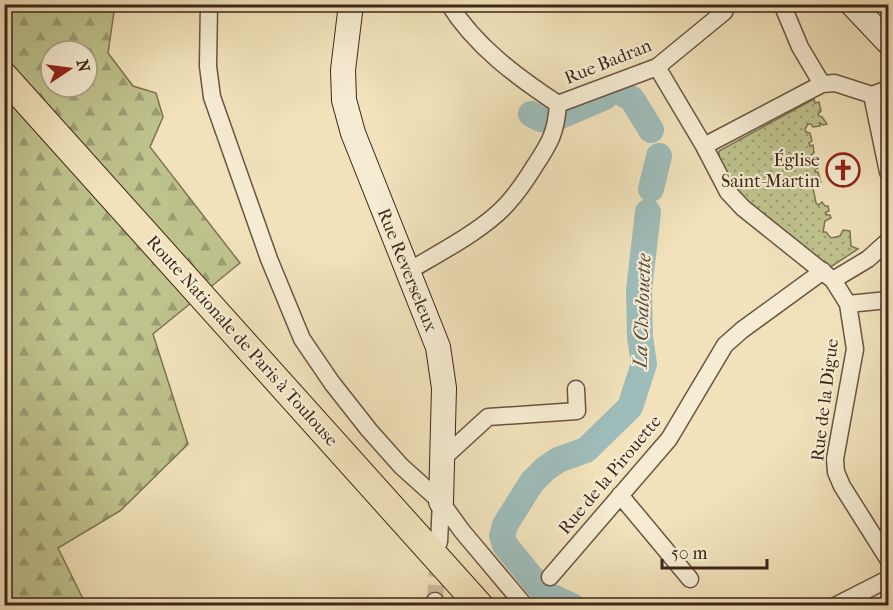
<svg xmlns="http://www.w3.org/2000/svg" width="893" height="610" font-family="'IM FELL French Canon',serif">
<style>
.forest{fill:url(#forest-firs);stroke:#7e7453;stroke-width:1.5;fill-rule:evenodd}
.park{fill:url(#park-dots);stroke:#7e7453;stroke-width:1.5}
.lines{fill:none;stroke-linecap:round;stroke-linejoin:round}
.river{stroke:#9ebcb9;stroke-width:26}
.street-tunnel{stroke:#cdbc9b;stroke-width:16;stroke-dasharray:16 8;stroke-linecap:butt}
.street-casing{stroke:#6a5542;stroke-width:19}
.secondary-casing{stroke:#3d2619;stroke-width:26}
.primary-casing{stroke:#3d2619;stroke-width:29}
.street{stroke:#f6ecd3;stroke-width:16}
.secondary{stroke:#f6ecd3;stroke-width:24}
.primary{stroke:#f1e2bb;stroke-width:27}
.labels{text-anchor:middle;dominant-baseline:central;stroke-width:4.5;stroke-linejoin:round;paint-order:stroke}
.street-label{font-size:18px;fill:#3d2619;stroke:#f6ecd3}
.poi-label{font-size:18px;fill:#3d2619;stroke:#f6ecd3;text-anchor:end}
.water-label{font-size:20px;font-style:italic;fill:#554c41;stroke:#f6ecd3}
</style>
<defs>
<pattern id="forest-firs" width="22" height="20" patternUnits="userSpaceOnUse" patternTransform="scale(1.5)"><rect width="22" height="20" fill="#bec28d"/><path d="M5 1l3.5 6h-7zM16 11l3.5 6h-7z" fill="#9c9d72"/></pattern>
<pattern id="park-dots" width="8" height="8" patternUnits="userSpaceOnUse" patternTransform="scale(1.5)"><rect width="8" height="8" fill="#bec28d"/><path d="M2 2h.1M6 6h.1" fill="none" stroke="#9c9d72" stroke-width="1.8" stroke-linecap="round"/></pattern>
</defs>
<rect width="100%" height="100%" fill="#f1e2bb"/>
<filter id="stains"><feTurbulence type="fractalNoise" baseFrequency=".00333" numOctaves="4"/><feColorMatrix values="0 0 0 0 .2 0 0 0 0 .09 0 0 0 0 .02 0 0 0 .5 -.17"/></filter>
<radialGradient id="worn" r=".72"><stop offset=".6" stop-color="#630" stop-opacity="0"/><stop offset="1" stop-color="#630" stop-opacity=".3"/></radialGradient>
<path class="forest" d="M 4,5 L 115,5 L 108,53 L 133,86 L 156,93 L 163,117 L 150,147 L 240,263 L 153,334 L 188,444 L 120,511 L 58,548 L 86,605 L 5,605 ZM 51,51 L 87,51 L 87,87 L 51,87 Z"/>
<path class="park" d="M 814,99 L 815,103 L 819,102 L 821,111 L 818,114 L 819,116 L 822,117 L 827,124 L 823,125 L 820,123 L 820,126 L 813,127 L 811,124 L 808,124 L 805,129 L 806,132 L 810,133 L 812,141 L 809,143 L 810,146 L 813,145 L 814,153 L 811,155 L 812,157 L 815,157 L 818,168 L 815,170 L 815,172 L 818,172 L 821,182 L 818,183 L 818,186 L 813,188 L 816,203 L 818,205 L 822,202 L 825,206 L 828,206 L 829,211 L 826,212 L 826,215 L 830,215 L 831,218 L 825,221 L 823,232 L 826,232 L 831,238 L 840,236 L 843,230 L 850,231 L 851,246 L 858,249 L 829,268 L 734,192 L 719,163 L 719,151 Z"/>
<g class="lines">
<path class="river" d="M 618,91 L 632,99 L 651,130
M 531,114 L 541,119 L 551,120 L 605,97
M 651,189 L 659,156
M 572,606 L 544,593 L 505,545 L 502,536 L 505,525 L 532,482 L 545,469 L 558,460 L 586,450 L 630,407 L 644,364 L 640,337 L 639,290 L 648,212"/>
<path class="street-tunnel" d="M 435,601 L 438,557"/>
<defs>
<path id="street" d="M 209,4 L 208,66 L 212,97 L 269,259 L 302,339 L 332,383 L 369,430 L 401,466 L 441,502 L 462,531 L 525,606
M 449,4 C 475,46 517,77 558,104
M 782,4 L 800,47 L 822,84
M 657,67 L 704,146 L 728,192 L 743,208 L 833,280 L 848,304 L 855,349 L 835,459 L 836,472 L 842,486 L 888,559
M 872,95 L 888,172
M 872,95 L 888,89
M 558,104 L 657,67 L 724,12 L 728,4
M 704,146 L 822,84 L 835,83 L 872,95
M 407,272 C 437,254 484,230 507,204 C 517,193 526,180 534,167 C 550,143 556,133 558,104
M 833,280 L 868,259 L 888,241
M 848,304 L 888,300
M 441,460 L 488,417 L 577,411 L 576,389
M 620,495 L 690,579
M 439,542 L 441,502
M 550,577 L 669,439 L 725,345 L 742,330 L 823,271
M 435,606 L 435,601
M 835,606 L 888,579"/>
<path id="secondary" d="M 351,4 L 343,70 L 344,100 L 353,133 L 438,347 L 444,388 L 441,502
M 852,4 L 888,42"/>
<path id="primary" d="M 4,76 L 480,606"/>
</defs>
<use href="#street" class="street-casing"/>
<use href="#secondary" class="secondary-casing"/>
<use href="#primary" class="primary-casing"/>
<use href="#street" class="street"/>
<use href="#secondary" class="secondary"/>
<use href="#primary" class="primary"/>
</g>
<defs>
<symbol id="church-ring" viewBox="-11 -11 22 22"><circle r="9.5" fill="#f6ecd3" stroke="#8f2418" stroke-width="1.5"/><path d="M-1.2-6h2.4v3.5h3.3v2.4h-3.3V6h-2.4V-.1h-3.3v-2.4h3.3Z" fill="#8f2418"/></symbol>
</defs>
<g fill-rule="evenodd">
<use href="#church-ring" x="824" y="151" width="38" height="38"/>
</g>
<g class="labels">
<g class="street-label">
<text transform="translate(608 62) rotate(-22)">Rue Badran</text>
<text transform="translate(407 270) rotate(68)">Rue Reverseleux</text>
<text transform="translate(242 341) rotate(48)">Route Nationale de Paris à Toulouse</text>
<text transform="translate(825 400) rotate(-83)">Rue de la Digue</text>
<text transform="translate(610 475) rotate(-50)">Rue de la Pirouette</text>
</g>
<g class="poi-label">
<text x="820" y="160">Église<tspan x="820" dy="21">Saint-Martin</tspan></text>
</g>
<g class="water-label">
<text transform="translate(642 311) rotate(-88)">La Chalouette</text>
</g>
</g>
<rect width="893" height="610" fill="none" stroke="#f1e2bb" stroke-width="24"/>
<rect x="6" y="6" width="881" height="598" fill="none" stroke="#3d2619" stroke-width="3"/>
<rect x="12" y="12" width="869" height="586" fill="none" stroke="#3d2619" stroke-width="1.5"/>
<g transform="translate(69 69) rotate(77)"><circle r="28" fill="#f6ecd3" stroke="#ac9d89" stroke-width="1.5"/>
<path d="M0-4.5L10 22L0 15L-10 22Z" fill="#8f2418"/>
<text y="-9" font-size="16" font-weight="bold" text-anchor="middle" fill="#3d2619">N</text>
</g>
<path d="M662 559v9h105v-9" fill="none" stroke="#3d2619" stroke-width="3"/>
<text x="671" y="559" font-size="18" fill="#3d2619" stroke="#f6ecd3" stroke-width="4.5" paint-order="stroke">50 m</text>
<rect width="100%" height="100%" filter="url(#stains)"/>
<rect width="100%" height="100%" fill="url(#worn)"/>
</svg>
